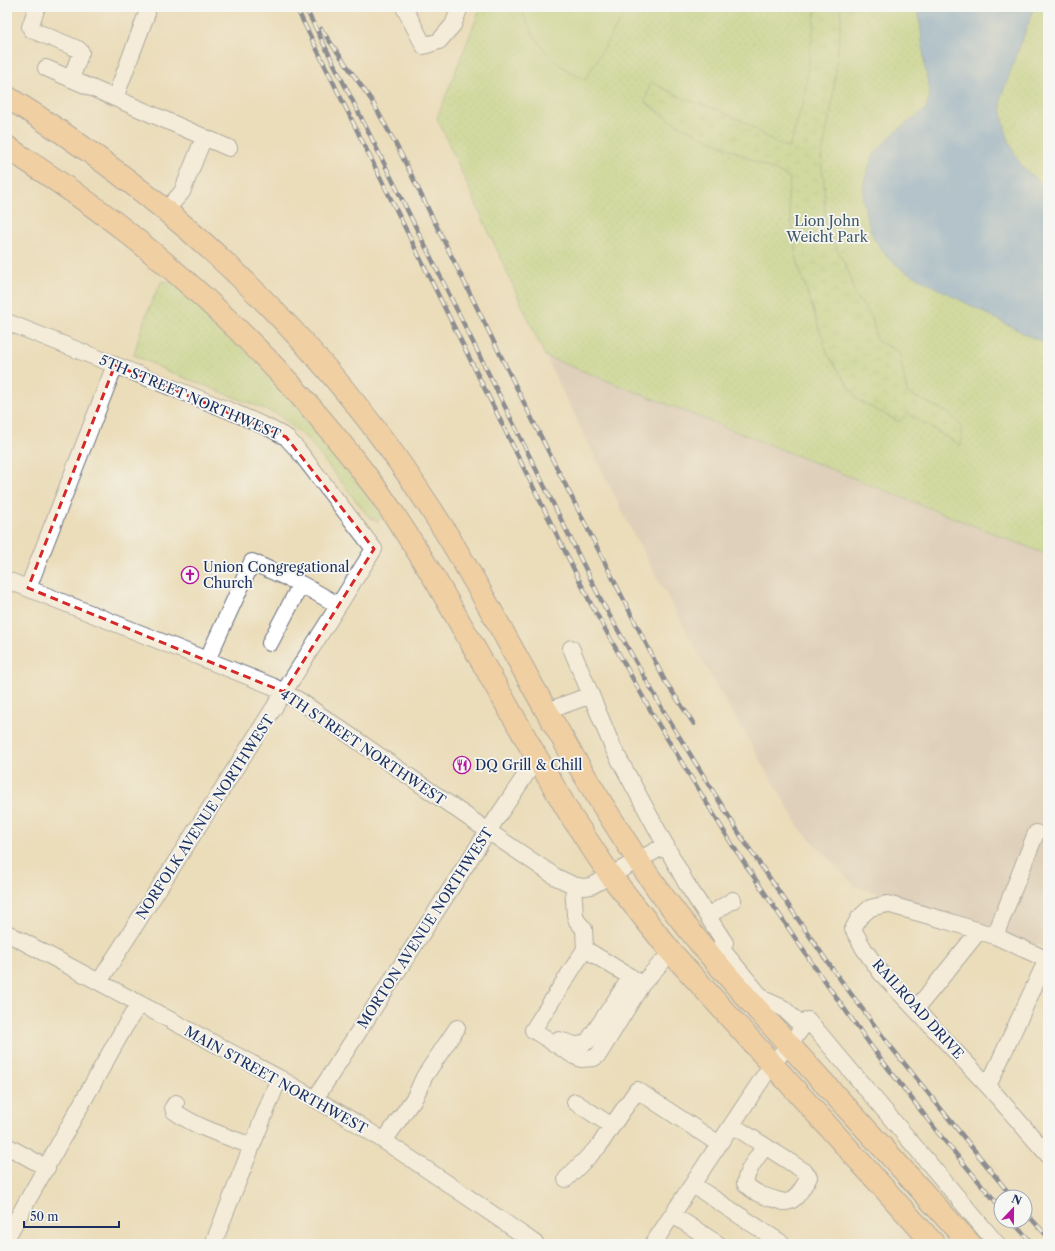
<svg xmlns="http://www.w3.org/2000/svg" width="1055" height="1251" font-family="'Libre Caslon Text',serif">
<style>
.industrial{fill:#cfc0ba}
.grass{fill:url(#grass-dots);stroke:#66826f}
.wetland{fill:url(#wetland-marsh);stroke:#66826f}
.garden{fill:#b2d680;stroke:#66826f}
.water{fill:#6fa4dc;stroke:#456a9d}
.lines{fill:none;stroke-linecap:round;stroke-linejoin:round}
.minor-casing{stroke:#646c7e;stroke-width:18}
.highway-casing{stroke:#646c7e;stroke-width:24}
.minor{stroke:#fff;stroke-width:16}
.highway{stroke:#f6be87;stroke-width:22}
.rail-casing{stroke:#1b2f5e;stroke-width:4.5}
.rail{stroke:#f6f6f2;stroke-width:3;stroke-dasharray:9;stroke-linecap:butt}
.marked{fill:none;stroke:#d62828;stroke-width:3;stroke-dasharray:8 5;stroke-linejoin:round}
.labels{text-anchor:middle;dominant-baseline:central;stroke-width:3.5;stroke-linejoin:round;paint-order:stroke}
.park-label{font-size:14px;fill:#415966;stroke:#f6f6f2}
.street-label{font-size:14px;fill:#1b2f5e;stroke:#f6f6f2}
.poi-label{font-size:14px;fill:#1b2f5e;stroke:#f6f6f2;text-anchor:start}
</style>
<defs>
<pattern id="grass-dots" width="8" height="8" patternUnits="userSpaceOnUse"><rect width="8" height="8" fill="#b2d680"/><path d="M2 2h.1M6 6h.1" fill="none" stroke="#98b871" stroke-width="1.8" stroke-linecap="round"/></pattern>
<pattern id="wetland-marsh" width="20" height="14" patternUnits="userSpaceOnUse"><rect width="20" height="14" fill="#b2d680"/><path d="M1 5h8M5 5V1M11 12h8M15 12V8" fill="none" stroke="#98b871"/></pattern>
</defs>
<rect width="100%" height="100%" fill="#f6f6f2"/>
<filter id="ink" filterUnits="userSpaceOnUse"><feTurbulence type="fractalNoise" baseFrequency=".025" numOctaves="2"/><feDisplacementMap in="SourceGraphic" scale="8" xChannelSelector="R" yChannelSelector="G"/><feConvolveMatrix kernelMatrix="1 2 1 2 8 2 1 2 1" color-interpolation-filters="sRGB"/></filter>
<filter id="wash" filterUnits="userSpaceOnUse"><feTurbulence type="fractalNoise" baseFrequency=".012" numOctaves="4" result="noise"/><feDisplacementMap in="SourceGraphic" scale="16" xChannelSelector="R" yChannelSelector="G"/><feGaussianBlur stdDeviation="0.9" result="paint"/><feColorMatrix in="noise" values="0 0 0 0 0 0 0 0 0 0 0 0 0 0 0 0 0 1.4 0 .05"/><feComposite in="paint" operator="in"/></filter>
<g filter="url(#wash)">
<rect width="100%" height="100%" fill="#ebddb9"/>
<path class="industrial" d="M 545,356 L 1048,555 L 1048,948 L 855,886 L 801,830 L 709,673 L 637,541 Z"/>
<path class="grass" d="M 481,7 L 1048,7 L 1048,555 L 545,356 L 437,118 Z
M 162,281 L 174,282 L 292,397 L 383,515 L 377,522 L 368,516 L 307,439 L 277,414 L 167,371 L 134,355 C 140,330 149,304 162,281 Z"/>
<path class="wetland" d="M 816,7 L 840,7 L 841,19 L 832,105 L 821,159 L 824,182 L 825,224 L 850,275 L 855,295 L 872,318 L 877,341 L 899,352 L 907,393 L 948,413 L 961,426 L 961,446 L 907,413 L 899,422 L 858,400 L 828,355 L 798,264 L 788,200 L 790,178 L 675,123 L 645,102 L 651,82 L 685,99 L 718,110 L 746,123 L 772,141 L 789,148 L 804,99 Z"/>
<path class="garden" d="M 521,7 L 628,7 L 585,80 C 577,75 569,71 561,66 C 543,52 528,28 521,7 Z"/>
<path class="water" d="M 917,7 L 1034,7 L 1001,97 C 1000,118 1010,152 1024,168 C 1031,175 1040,182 1048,189 L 1048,344 L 1031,337 L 903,270 L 887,257 L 873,237 L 867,220 L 863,199 L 864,181 L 870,163 L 878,149 L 894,133 L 925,110 L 929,100 L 930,91 L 925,68 L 919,13 Z"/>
</g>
<g filter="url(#ink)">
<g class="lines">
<defs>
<path id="minor" d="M 37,7 L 30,27 L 32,30 L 78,49 L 81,52 L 71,79
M 404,7 L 424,46 L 439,41 L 453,25 L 460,7
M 46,68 L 229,148
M 115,98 L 147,13 L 147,7
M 166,210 L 182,192 L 204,137
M 7,322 L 233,412 L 269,428 L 286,437 L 298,450 L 374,549 L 284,692 L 99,982
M 7,580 L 272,686 L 300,701 L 488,831 L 556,877 L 573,885 L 584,887 L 591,886 L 666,845
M 28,588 L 115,365
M 270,643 L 301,584
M 571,648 L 591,695
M 207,660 L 252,562 L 301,584 L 338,605
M 547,711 L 591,695 L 613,748 L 686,883 L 725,943 L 711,955
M 573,885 L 575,915 L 577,921 L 584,929 L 585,949 L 642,984 L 662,962 L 672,953
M 708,916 L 733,900
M 7,933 L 279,1078 C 306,1094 334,1109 361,1126 C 420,1164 478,1204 536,1244
M 995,936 L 1036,833
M 720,947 L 763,999 L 783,1008 L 803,1027
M 585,949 L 533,1030 L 574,1056 L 581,1059 L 594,1058 L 599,1054 L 642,984
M 1048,960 L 995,936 L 944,920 L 887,904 L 870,908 L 859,918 L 853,929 L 864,949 L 881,973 L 988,1086 L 1048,1155
M 916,1009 L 979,931
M 559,1040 L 578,1046 L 588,1041 L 631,977
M 988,1086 L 1047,959
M 315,1099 L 488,831 L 537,758
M 176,1103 L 173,1107 L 174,1111 C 197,1128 226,1136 252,1146
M 732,1125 L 804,1171 L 809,1177 L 808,1179 C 802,1188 796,1203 784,1202 C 771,1198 754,1195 745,1183 C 747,1169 757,1158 765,1146
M 612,1126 L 637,1090 L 719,1144
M 384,1141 L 415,1097 L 424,1077 L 457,1028
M 7,1146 L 47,1168
M 566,1179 L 599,1146 L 612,1126 L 575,1102
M 693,1185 L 783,1244
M 673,1215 L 718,1244
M 7,1237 L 124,1028 L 139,1004
M 213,1244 L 279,1078
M 653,1244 L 772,1064 L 789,1045 L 808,1020 L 997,1244"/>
<path id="highway" d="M 7,97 C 177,202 320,338 429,506 C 472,572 507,641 546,710 C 575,761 605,810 637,859 C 681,926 738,988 791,1047 C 851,1112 910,1178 970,1244
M 7,147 C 48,175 90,202 128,233 C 222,307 306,394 377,490 C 398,519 417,550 436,581 L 537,758 L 571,816 L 610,875 L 672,953 L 934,1244"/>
</defs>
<use href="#minor" class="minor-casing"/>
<use href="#highway" class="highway-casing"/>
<use href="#minor" class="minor"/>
<use href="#highway" class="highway"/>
<defs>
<path id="rail" d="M 296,7 L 591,604 L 657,722 L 733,846 L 820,975 L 874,1050 L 939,1134 L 1001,1208
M 305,7 L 373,141 L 602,602 L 667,717 L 744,841 L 831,967 L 887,1042 L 1012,1197
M 321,29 L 372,101 L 400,152 L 536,427 L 665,681 L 694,724
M 1025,1212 L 1048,1237
M 1012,1221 L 1033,1244"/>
</defs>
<use href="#rail" class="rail-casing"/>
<use href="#rail" class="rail"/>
</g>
</g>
<path d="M0 0H1055V1251H0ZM 115,365 L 286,437 L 374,549 L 284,692 L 28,588 Z" fill="#ebddb9" fill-opacity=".55" fill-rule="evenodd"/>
<path class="marked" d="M 115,365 L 286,437 L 374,549 L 284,692 L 28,588 Z"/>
<defs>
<symbol id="church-ring" viewBox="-11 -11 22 22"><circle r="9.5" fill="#f6f6f2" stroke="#b5179e" stroke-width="1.5"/><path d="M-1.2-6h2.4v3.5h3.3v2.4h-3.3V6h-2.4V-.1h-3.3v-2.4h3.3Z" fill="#b5179e"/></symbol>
<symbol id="restaurant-ring" viewBox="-11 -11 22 22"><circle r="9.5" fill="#f6f6f2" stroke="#b5179e" stroke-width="1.5"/><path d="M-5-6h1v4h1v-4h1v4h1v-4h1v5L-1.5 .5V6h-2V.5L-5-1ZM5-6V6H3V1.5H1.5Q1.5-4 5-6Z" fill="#b5179e"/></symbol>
</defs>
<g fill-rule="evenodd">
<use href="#church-ring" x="180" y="565" width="20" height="20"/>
<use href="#restaurant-ring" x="452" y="755" width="20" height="20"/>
</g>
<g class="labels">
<g class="park-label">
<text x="827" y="221">Lion John<tspan x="827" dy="16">Weicht Park</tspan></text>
</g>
<g class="street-label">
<text transform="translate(190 397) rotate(23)">5TH STREET NORTHWEST</text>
<text transform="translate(363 747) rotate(34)">4TH STREET NORTHWEST</text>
<text transform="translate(205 817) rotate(-57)">NORFOLK AVENUE NORTHWEST</text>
<text transform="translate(425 928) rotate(-57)">MORTON AVENUE NORTHWEST</text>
<text transform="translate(918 1009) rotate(48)">RAILROAD DRIVE</text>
<text transform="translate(276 1080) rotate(29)">MAIN STREET NORTHWEST</text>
</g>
<g class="poi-label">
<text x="203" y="567">Union Congregational<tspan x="203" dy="16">Church</tspan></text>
<text x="475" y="765">DQ Grill &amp; Chill</text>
</g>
</g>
<rect width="1055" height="1251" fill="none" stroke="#f6f6f2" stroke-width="24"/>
<g transform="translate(1013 1209) rotate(22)"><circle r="19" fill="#f6f6f2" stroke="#9ea6b7"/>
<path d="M0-3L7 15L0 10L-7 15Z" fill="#b5179e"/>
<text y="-6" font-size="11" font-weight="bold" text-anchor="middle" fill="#1b2f5e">N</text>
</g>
<path d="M24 1221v6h95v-6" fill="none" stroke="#1b2f5e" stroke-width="2"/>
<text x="30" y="1221" font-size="12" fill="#1b2f5e" stroke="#f6f6f2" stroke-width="3" paint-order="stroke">50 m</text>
</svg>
